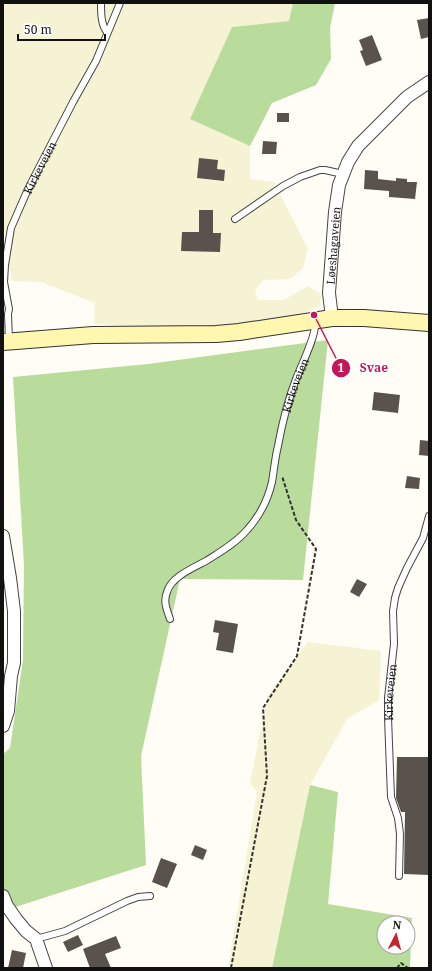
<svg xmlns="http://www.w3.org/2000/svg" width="432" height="971" font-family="'Noto Serif',serif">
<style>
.farmland{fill:#f6f3d4}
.forest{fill:#b9dc9c;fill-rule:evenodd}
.building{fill:#5a524d}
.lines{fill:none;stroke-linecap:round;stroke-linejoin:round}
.service-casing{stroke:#444;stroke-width:8}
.minor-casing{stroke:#444;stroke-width:14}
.secondary-casing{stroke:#333;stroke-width:18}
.path{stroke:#333;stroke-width:2;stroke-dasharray:4 2;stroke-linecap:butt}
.service{stroke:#fff;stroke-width:6}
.minor{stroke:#fff;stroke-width:12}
.secondary{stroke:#fff6b0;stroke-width:16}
.labels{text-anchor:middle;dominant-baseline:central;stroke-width:4;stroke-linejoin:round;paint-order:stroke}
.street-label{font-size:11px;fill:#111;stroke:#fff}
.leader{fill:none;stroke:#c2185b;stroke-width:1.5}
.callout-dot{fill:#c2185b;stroke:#fff;stroke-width:1.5}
.mark-label{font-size:12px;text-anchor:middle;font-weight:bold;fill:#fff}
.callout-label{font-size:12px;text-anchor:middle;font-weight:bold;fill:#c2185b;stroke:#fff;stroke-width:4;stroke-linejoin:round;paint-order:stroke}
</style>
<rect width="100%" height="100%" fill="#fffdf5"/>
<path class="farmland" d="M 3,3 L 293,3 L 289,21 L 232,27 L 190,119 L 250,146 L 250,179 L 274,182 L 308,249 L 303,268 L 290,279 L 263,280 L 255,291 L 258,300 L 284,300 L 308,286 L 321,294 L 320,306 L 311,311 L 288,317 L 230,327 L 165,327 L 94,324 L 95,303 L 41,282 L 12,281 L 9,262 L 5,230 L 3,229 Z
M 308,642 L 381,651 L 379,700 L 347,719 L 310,785 L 272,968 L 228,968 L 257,792 L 250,783 L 267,697 Z"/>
<path class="forest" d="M 293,3 L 335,3 L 330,28 L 331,59 L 316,85 L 272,103 L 250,146 L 190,119 L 232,27 L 289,21 Z
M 328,340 L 303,580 L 180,579 L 141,756 L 146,865 L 3,911 L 3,754 L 10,748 L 23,660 L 24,565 L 13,377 L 148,364 Z
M 310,785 L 338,792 L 328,904 L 412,918 L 410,968 L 272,968 ZM 384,923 L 408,923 L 408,947 L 384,947 Z"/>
<path class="building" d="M 429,18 L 429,37 L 421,39 L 417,20 Z
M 372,35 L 382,60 L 366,66 L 360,51 L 363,50 L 359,40 Z
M 277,113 L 289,113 L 289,122 L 277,122 Z
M 263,141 L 277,142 L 276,154 L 262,154 Z
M 199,158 L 218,160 L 217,169 L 225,170 L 224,181 L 197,178 Z
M 365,170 L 378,171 L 378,179 L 396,181 L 396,178 L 407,179 L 407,182 L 417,182 L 415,199 L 389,197 L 389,191 L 364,189 Z
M 199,210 L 213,210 L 213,233 L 221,233 L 220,252 L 181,251 L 182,232 L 199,232 Z
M 374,392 L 400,395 L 398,413 L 372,410 Z
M 420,440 L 429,441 L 429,456 L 419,455 Z
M 407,476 L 420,478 L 419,489 L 405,488 Z
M 357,579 L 367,584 L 359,597 L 350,592 Z
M 215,620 L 238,624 L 233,653 L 216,650 L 219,633 L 213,632 Z
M 397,757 L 429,757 L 429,875 L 404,874 L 405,812 L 401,812 L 396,798 Z
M 195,845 L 207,850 L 203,860 L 191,855 Z
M 161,858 L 177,864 L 167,888 L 152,882 Z
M 78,935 L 83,945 L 68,952 L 63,942 Z
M 116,936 L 121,948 L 105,954 L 111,968 L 90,968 L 83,949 Z
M 12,950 L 26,953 L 23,968 L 8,968 Z"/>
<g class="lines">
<defs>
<g id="service">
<path d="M 101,3 C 101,13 101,25 107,32"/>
<path d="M 235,219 L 283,186 L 300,177 L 320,170 L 325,170 L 343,174"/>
<path id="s1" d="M 9,341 L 8,314 L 9,309 L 4,282 L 5,265 L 11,228 L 28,189 L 73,102 L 96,61 L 120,3"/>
<path id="s2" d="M 170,619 C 167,610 163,602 167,592 C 171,577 193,568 206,561 C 220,552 236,543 247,530 C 259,517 268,499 272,482 C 274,470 275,458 278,446 C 282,424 288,400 296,379 C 301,366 317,334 315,322"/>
<path id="s3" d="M 399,876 L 400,834 L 398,818 L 391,797 L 388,717 L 388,698 L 394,644 L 393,611 L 395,598 L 398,588 L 407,568 L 423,538 L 429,516"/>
<path d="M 36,939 L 65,931 L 127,901 L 138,897 L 150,896"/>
</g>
<g id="minor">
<path id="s4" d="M 332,318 L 329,293 L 335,212 L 339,185 L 348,162 L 358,146 L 407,97 L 429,82"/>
<path d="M 3,536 L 10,578 L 14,611 L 14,663 L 11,676 L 8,711 L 3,726"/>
<path d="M 3,896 L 7,906 L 16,919 L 26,931 L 36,939 L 46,968"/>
</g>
<path id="secondary" d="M 3,342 L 93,335 L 216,334 L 239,332 L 332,318 L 364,318 L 429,323"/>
</defs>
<use href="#service" class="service-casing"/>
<use href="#minor" class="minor-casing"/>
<use href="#secondary" class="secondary-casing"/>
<path class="path" d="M 231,968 L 267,776 L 263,708 L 297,656 L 316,549 L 296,520 L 282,476
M 397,968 L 401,963 L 408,968"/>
<use href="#service" class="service"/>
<use href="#minor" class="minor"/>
<use href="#secondary" class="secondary"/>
</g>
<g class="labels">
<g class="street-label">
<text stroke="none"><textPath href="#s1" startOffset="181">Kirkeveien</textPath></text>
<text stroke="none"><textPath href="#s4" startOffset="73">Løeshagaveien</textPath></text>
<text stroke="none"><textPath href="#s2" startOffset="285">Kirkeveien</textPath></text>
<text stroke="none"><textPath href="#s3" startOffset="185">Kirkeveien</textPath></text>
</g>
</g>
<path class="leader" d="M314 315L341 368"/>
<g class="callout-dot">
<circle cx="314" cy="315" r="4"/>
<circle cx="341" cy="368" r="10"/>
</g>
<g class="mark-label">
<text x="341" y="372">1</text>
</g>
<g class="callout-label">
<text x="374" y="372">Svae</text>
</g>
<rect width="432" height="971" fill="none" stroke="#111111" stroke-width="8"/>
<g transform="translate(396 935) rotate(6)"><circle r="19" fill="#ffffff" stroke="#a0a0a0"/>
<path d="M0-3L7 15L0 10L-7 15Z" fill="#c4262e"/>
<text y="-6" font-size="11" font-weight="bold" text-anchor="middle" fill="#111111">N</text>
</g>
<path d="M18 34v6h87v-6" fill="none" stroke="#111111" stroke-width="2"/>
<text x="24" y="34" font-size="12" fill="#111111" stroke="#ffffff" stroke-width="3" paint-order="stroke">50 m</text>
</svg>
